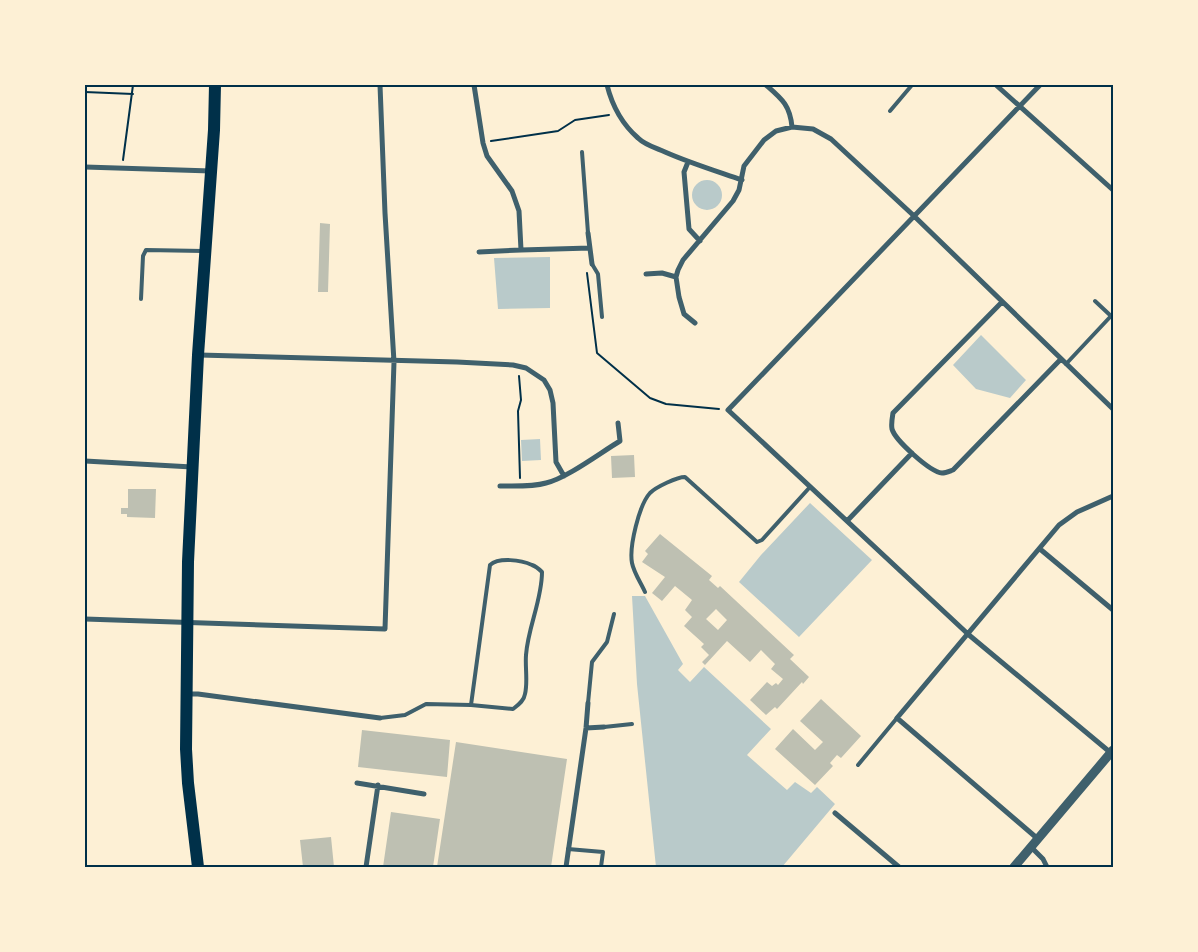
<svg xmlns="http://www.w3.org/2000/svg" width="1198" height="952" font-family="Raleway,sans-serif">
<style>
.green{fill:#b9caca}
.building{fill:#bec0b2;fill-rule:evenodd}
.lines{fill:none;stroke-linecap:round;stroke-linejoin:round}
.path{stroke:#003049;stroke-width:2}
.service{stroke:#3f606c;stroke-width:4}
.minor{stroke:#3f606c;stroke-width:5}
.tertiary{stroke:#3f606c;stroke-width:9}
.primary{stroke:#003049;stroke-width:12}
.neatline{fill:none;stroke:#003049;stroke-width:2}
</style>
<rect width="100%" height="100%" fill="#fdf0d5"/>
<path class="green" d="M692 195a15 15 0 1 1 30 0a15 15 0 1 1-30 0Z
M 550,257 L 550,308 L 498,309 L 494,258 Z
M 981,335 L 1026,380 L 1010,398 L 976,389 L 953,365 Z
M 540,439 L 541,460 L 522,461 L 521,440 Z
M 810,503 L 872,560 L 799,637 L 739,582 L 761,555 Z
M 632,596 L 645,596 L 683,664 L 678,670 L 690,682 L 704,667 L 771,729 L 747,755 L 787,790 L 795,782 L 811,793 L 817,787 L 835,804 L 782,867 L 656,867 L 637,684 Z"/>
<path class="building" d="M 320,223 L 330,224 L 328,292 L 318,292 Z
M 634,455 L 635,477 L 612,478 L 611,456 Z
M 128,489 L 156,489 L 155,518 L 127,517 L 127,514 L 121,514 L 121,508 L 128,508 Z
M 660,534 L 712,576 L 709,580 L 718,588 L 720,586 L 794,655 L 790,659 L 809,677 L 803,684 L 802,682 L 777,709 L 775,707 L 766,715 L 750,700 L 767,682 L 772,686 L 776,683 L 778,685 L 783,679 L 771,669 L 775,664 L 761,650 L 750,662 L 727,641 L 705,665 L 702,662 L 709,655 L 701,647 L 704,644 L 684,626 L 692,617 L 685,610 L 692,600 L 675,586 L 662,601 L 652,593 L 665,577 L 642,562 L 648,554 L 645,551 ZM 716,609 L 727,620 L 718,630 L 706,619 Z
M 821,699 L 861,736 L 841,758 L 837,755 L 830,763 L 833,766 L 815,785 L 775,749 L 793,729 L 815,750 L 823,742 L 800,721 Z
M 362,730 L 450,740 L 447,777 L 358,767 Z
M 456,742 L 567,759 L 551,867 L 437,867 Z
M 391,812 L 440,819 L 433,867 L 383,867 Z
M 331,837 L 334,867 L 303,867 L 300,840 Z"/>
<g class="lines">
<path class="path" d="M 85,92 L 133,94
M 491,141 L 558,131 L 575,120 L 609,115
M 123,160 L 133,85
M 587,273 L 597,353 L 650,398 L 666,404 L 719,409
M 519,376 L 521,400 L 518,411 L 520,478"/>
<path class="service" d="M 890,111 L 912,85
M 582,152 L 588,233
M 592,264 L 598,274 L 602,317
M 141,299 L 143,256 L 146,250 L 203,251
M 1066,364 L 1111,316 L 1095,301
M 645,592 C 641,583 634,573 632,563 C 629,547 639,505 650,493 C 656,487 677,477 685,477 L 757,542 L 762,540 L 810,487
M 588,703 L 592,662 L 607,642 L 614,614
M 380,718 L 405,715 L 426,704 L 471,705 L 513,709 C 518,705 524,701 525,694 C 528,682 525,668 526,655 C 528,627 542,600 542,572 C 539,569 535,566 532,565 C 521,560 499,557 490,565 L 471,705
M 604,727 L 632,724
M 858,765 L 897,718
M 568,849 L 603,852 L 601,867"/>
<path class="minor" d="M 474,85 L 483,143 L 487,156 L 512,191 L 519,211 L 521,250 L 590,248
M 607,85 C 612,105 622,124 638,138 C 645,145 656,148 665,152 C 690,163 716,171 742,180
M 766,85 C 782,99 790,105 792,127
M 996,85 L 1113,190
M 1040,85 L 728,410 L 969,635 L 1111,753
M 688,162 L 684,172 L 689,229 L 700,241
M 85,167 L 211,171
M 588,233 L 592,264
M 479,252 L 521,250
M 646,274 L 662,273 L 676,277
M 1002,302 L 893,413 C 892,419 891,424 892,429 C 895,440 930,472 942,473 C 946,473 950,471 953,470 L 1061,359
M 695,323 L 684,314 L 679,297 L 676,277 L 678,270 L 683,260 L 733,201 L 739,190 L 744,166 L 764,140 L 776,131 L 792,127 L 813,129 L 831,139 L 913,215 L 1113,409
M 199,355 L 457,362 L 513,365 L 526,368 L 544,380 L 550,390 L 553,403 L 556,462 L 564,476
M 85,461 L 192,467
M 500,486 C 515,486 532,487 546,483 C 567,478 600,453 620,441 L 618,423
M 847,521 L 912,453
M 1040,549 L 1113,610
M 85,619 L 385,629 L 394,362 L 385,213 L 380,85
M 187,694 L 198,694 L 380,718
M 586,728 L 604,727
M 357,783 L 424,794
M 835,813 L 899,867
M 1038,839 L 897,718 L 1059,525 L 1077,512 L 1113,496
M 1031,847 L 1043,859 L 1047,867
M 366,867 L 378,785
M 566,867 L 586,728 L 588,703"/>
<path class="tertiary" d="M 1014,867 L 1113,750"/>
<path class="primary" d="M 198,867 L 188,783 L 186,749 L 188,562 L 198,355 L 214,130 L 215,85"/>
</g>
<rect width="1198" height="952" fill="none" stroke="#fdf0d5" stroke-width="172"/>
<rect x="86" y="86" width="1026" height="780" class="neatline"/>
</svg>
